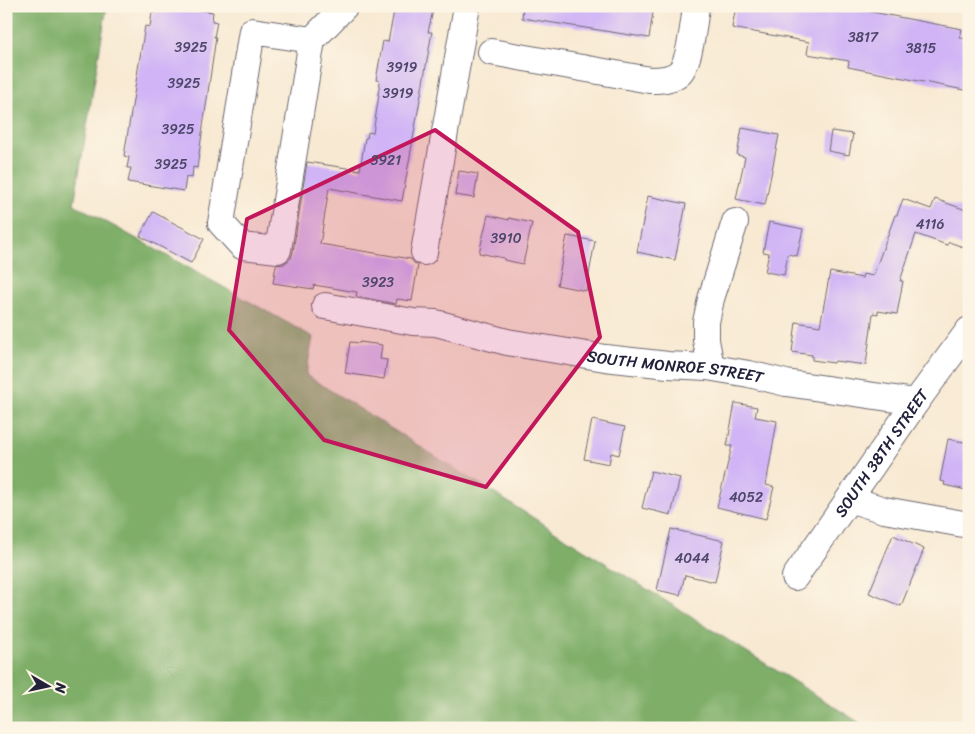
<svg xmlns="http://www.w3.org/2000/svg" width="975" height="734" font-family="Sriracha,sans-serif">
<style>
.forest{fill:#7eae68;stroke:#506852}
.building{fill:#d0b4f6}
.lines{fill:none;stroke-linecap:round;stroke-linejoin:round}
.minor-casing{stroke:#6d6870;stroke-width:28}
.minor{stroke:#fff;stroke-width:26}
.marked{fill:#c2185b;fill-opacity:0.2;stroke:#c2185b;stroke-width:4;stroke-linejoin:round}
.labels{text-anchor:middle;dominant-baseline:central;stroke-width:4;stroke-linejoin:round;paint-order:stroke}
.number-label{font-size:14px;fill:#4e466a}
.street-label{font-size:16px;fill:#22223b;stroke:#fcf5e5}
</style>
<rect width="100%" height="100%" fill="#fcf5e5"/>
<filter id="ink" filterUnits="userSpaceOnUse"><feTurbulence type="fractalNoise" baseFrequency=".02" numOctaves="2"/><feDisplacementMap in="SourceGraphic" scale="10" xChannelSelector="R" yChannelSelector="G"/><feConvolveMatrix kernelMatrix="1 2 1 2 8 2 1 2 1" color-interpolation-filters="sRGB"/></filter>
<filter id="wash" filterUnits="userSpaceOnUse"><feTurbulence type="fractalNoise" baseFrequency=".0096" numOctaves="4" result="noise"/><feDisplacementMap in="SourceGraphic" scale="20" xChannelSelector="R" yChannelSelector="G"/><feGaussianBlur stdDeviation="1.12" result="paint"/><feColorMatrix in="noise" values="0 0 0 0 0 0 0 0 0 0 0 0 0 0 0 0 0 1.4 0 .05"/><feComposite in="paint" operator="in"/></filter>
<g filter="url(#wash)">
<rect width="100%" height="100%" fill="#f8e9d2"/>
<path class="forest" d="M 6,6 L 107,6 L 74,204 L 313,337 L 306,375 L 868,728 L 6,728 Z"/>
<g id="blocks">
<path class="building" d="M 156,6 L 174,6 L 213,12 L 212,21 L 217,22 L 214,37 L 216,37 L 197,168 L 193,167 L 192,178 L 186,177 L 184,191 L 128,182 L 131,168 L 127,168 L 129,157 L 124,156 L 145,26 L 150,27 L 152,12 L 155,13 Z
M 395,6 L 434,6 L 428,32 L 432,32 L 402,201 L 329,188 L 320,244 L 411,259 L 414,263 L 418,265 L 412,301 L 397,299 L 396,304 L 356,296 L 357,292 L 314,285 L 313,289 L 273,283 L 276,265 L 284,264 L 291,258 L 293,252 L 307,162 L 360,170 L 365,138 L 367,138 L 368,132 L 373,133 L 379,95 L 378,95 L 380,81 L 376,80 L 383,41 L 388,42 Z
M 523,6 L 654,6 L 649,38 L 522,18 Z
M 736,6 L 840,6 L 962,29 L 960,38 L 969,39 L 969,91 L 848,67 L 849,61 L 807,54 L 809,42 L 732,28 Z
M 742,128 L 779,135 L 765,205 L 736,199 L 745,157 L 737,155 Z
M 831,131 L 853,134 L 849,155 L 828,151 Z
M 459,171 L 478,174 L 474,198 L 455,195 Z
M 648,196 L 686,204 L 675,260 L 637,252 Z
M 903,199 L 931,209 L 935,199 L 969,211 L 969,249 L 949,242 L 947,245 L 916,234 L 900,281 L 903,281 L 897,314 L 878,311 L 878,314 L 873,313 L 866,365 L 835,361 L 834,363 L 812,360 L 812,355 L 792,352 L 796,322 L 820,326 L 830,272 L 862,278 L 863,274 L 873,276 L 895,215 L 897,215 Z
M 153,212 L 204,239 L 191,263 L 140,236 Z
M 488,215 L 509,220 L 509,218 L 532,223 L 523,264 L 504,260 L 504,258 L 479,253 Z
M 769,222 L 803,229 L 797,256 L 788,254 L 784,275 L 765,272 L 769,253 L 763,252 Z
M 567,236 L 595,241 L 586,291 L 557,285 Z
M 350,342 L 360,343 L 360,342 L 382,345 L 380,359 L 387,360 L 384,379 L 345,373 Z
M 735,403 L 757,407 L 755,417 L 777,421 L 766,485 L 774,487 L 766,519 L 717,507 L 732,446 L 727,446 Z
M 592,420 L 625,427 L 619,455 L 611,453 L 609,464 L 584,459 Z
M 948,439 L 969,443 L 969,488 L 966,487 L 966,490 L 944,485 L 945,482 L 940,481 Z
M 651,471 L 680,478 L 671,515 L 642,508 Z
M 671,529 L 724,541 L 715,582 L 685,575 L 680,595 L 657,590 Z
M 893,535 L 924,549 L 901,606 L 869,593 Z"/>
</g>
</g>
<g filter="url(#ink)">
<use href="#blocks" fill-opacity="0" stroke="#6d6870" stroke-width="1"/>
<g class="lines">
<defs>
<g id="minor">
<path d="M 312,40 L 252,31 L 221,223 L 242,246 L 278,250 L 312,40 L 345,6"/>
<path d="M 491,52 L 650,80 C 660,80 672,80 680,72 C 690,61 694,22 696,6"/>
<path d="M 424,252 L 467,6"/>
<path id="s1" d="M 325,306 L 413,322 L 436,323 L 507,342 L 605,358 L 668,365 L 707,367 L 749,374 L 786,383 L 916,402"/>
<path d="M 711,367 L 706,340 L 706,322 L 711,299 L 735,222"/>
<path d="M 849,499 L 884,510 L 969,525"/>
<path id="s2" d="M 795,577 L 916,402 L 969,330"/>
</g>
</defs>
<use href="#minor" class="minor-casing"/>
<use href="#minor" class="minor"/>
</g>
</g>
<path class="marked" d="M 435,130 L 578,232 L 600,337 L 486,487 L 324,440 L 229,330 L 247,219 Z"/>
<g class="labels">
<g class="number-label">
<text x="863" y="37">3817</text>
<text x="191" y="47">3925</text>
<text x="921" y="48">3815</text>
<text x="402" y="67">3919</text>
<text x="184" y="83">3925</text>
<text x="398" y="93">3919</text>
<text x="178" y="129">3925</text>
<text x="386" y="160">3921</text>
<text x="171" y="164">3925</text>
<text x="930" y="224">4116</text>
<text x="506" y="238">3910</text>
<text x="378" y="282">3923</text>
<text x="746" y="497">4052</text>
<text x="692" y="558">4044</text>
</g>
<g class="street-label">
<text stroke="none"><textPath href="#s1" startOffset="356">SOUTH MONROE STREET</textPath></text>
<text stroke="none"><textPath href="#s2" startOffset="151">SOUTH 38TH STREET</textPath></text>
</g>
</g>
<rect width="975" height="734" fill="none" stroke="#fcf5e5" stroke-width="25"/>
<g transform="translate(48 686) rotate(99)" stroke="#fcf5e5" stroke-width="4" paint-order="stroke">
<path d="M0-4L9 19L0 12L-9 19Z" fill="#22223b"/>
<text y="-8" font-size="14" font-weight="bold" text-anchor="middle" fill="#22223b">N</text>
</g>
</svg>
